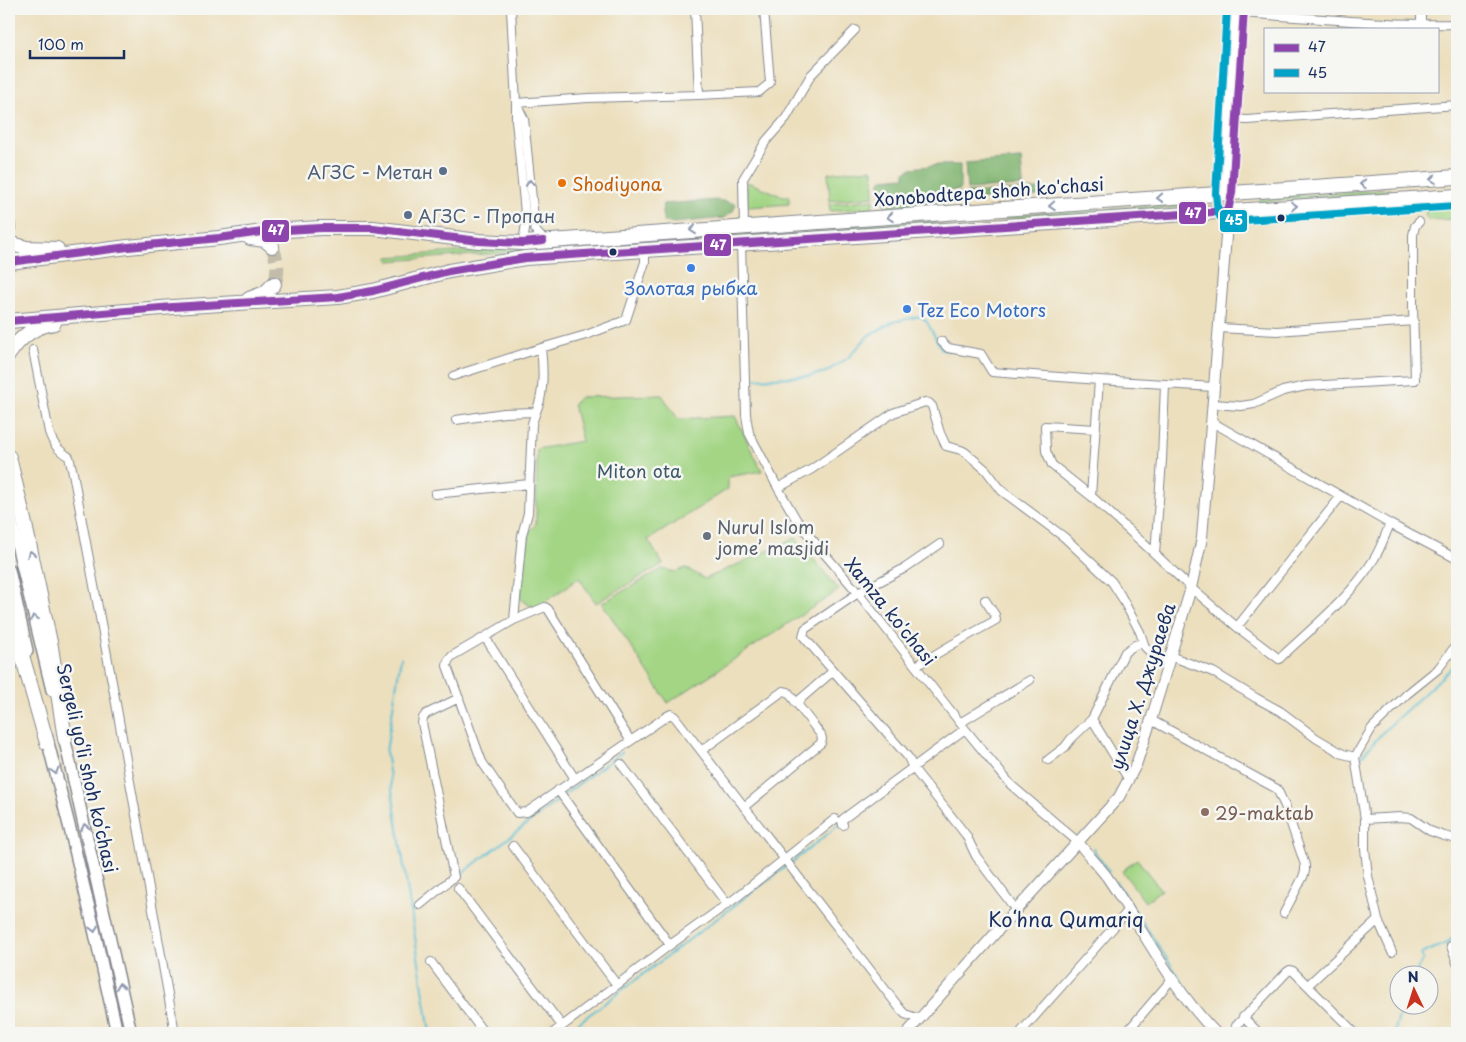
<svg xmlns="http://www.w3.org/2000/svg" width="1466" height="1042" font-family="'Playpen Sans',sans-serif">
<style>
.green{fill:#a3d584;stroke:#5f8271}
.forest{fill:#82b672;stroke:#4e7268}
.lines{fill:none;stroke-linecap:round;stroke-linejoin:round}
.stream{stroke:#56bdd3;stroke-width:2}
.highway-tunnel{stroke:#c2bcaa;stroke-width:14;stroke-dasharray:14 7;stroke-linecap:butt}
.street-casing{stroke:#84878e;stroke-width:10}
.secondary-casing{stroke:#84878e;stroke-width:12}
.primary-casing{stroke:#84878e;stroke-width:14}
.highway-casing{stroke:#84878e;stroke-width:16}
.street{stroke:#fff;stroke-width:8}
.secondary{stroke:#fff;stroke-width:10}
.primary{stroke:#fff;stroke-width:11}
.highway{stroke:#fff;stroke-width:14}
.bus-1-casing{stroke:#f6f6f2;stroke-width:11}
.bus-2-casing{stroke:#f6f6f2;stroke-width:11}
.bus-1{stroke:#8e44ad;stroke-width:8}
.bus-2{stroke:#01a3c8;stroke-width:8}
.oneway{stroke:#8d97ae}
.service-dot{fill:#5c6f8a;stroke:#f6f6f2;stroke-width:2}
.food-dot{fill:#e8710a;stroke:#f6f6f2;stroke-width:2}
.bus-dot{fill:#1b2f5e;stroke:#f6f6f2;stroke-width:2}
.shop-dot{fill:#3f7fe0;stroke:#f6f6f2;stroke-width:2}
.worship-dot{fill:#6b7280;stroke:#f6f6f2;stroke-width:2}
.education-dot{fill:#8d6e63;stroke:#f6f6f2;stroke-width:2}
.labels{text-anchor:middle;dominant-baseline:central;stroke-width:5;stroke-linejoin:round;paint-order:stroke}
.service-label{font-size:18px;fill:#4e5e75;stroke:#f6f6f2;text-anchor:end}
.food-label{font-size:18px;fill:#c56008;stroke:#f6f6f2;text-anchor:start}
.street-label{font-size:18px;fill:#1b2f5e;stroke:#f6f6f2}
.shop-label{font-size:18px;fill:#366cbe;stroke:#f6f6f2}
.park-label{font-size:18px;fill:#3d5868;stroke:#f6f6f2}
.worship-label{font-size:18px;fill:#5b616d;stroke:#f6f6f2;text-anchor:start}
.education-label{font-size:18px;fill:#785e54;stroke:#f6f6f2;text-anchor:start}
.quarter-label{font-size:20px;fill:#1b2f5e;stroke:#f6f6f2}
.line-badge{stroke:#f6f6f2;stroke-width:2}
.badge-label{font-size:14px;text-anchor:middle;font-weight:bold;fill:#fff}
</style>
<rect width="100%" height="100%" fill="#f6f6f2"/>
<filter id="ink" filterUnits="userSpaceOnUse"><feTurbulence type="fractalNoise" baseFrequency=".02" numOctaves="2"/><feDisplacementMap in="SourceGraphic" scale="10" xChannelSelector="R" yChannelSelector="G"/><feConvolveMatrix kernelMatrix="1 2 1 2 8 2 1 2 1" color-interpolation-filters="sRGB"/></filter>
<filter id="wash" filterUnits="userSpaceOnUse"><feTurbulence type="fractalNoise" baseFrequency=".0096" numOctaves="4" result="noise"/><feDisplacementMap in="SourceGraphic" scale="20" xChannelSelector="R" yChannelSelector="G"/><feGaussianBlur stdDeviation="1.12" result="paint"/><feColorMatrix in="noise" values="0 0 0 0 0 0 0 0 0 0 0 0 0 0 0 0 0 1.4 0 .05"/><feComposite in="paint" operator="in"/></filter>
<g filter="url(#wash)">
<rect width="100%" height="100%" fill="#ecdfbd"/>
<path class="green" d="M 871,169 L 873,170 L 874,196 L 830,201 L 828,173 Z
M 747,182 L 783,196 L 789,196 L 789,204 L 749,207 L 747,205 Z
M 1391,189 L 1391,193 L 1260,202 L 1260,198 Z
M 874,199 L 872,208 L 830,211 L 829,204 Z
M 1201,203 L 1201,206 L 804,232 L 804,227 Z
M 1457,205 L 1457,219 L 1429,220 L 1425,216 L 1426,210 L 1429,207 Z
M 784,228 L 786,230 L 784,233 L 389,261 L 387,259 L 388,257 Z
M 662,395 L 678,419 L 735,416 L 762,471 L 728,477 L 728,489 L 648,540 L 663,564 L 596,603 L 579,578 L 535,609 L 520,599 L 529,531 L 536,524 L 537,449 L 582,441 L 573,404 L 580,397 Z
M 796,538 L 839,590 L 668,703 L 602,603 L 662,569 L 676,572 L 686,568 L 705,579 Z
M 1137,859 L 1161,890 L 1145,902 L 1122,871 Z"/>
<path class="forest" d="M 1021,159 L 1023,186 L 967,189 L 965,163 Z
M 940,165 L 960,165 L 960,190 L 881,195 L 880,181 L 884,179 L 905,177 L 905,172 L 910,170 L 911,168 Z
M 1038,189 L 1038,196 L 968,200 L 966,193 Z
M 960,193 L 959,199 L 955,202 L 886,207 L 881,198 Z
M 718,200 L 736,204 L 733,211 L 724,218 L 673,223 L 664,222 L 662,213 L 663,204 Z"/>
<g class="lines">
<path class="stream" d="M 756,379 L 809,376 L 826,372 L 848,358 L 869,335 L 893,322 L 921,316 L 927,322 L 942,350 L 948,351
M 401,657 L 386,752 L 430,1033
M 1362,756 L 1384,731 L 1457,663
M 565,794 L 622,752
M 1093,849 L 1109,872
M 791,863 L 840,824
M 456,878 L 557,801
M 1116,882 L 1192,997 L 1214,1021 L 1229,1033
M 411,913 L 419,907
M 1415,974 L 1423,959 L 1421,954 L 1447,943 L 1457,934
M 565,1033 L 787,866
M 1394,1033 L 1403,1004"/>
</g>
</g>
<g filter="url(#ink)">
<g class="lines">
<path class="highway-tunnel" d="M 272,246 C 277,259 280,271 274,284"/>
<defs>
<path id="street" d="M 511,9 L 516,103 L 516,120 L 526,223 L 523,243
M 695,9 L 699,95
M 1421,9 L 1421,25
M 1237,13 C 1311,17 1384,26 1457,24
M 516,103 L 588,98 L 699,95 L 759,92 L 770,83 L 764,9
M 517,105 L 524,119 L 535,229 C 538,235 541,238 547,240
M 1231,119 L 1247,120 L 1457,105
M 9,213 L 11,228
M 744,227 L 743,179 L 766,141 L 786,118 L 811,75 L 855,30
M 741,243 L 746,415 L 749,433 L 778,488 L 796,519 L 811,538 L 858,593 L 965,729 L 1011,785 L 1078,842
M 1218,328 L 1277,331 L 1414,321
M 941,341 L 948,348 L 981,354 L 992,372 L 1099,380 L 1214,387
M 33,350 L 49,432 C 53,444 58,450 69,457 L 73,473 L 115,698 L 175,1033
M 453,376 L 541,348 L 586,335 L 626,320 L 645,262 L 645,250
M 1213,404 L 1241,406 L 1254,404 L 1283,391 L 1306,386 L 1415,380 L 1413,305 L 1413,235 L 1415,226 L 1419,222
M 456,420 L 504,413 L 535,412
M 1212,422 L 1390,524 L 1457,559
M 1096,429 L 1045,426 L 1046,451 L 1052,465 L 1091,496 L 1155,554 L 1191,588 L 1237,627 L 1279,659 C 1312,628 1350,598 1374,559 C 1381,548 1385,535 1390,524
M 778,488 L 812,469 L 893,413 L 925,402 L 929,403 L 932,406 L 940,433 L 946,446 L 961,450 L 965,452 L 986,470 L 1002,491 L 1064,537 L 1112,582 L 1121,596 L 1140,632 L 1145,647 L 1153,655 L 1168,662
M 435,494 L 529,484
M 1091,496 L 1099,380
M 940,544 L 905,568 L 858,593 L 805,629 L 803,636 L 908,757 L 913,768 L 966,835 L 976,856 L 1016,910
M 1155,554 L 1162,460 L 1165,384
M 514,620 L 522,535 L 528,513 L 532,424 C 534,416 538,408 540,400 C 544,383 543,365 541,348
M 1237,627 L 1341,496
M 485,637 L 575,779
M 1170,656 L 1213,672 L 1256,698 L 1280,711 L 1316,738 L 1343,754 L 1355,757
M 916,666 L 953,644 L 996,620 L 995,615 L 985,600
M 796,703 L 832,672
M 1092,719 L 1129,780
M 1151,720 L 1277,789 L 1285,806 L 1305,865 L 1305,871 L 1303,877 L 1284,913
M 960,723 L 1030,680
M 630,740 L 548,609 L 545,607 L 514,620 L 452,656 L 448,661 L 447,666 L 482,762 L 517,813 L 527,812 L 667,716 L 671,714 L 675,717 L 901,1010 L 905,1014 L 919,1019
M 701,751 L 783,691 L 788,692 L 821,735 L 822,739 L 821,743 L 744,807
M 1048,760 L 1065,747 L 1071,739 L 1092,719 L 1125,652 L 1135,645 L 1143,643
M 621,764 L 727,904
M 558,790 L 670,945
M 1365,819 L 1400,817 L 1411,818 L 1430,831 L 1444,836 L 1457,839
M 843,825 L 842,821 L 843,819 L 965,729
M 513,846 L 617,985
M 458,888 L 562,1026
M 420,905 L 454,877 L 422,723 L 423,718 L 426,714 L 459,698
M 1378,920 L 1392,952
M 1451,946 L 1457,963
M 431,962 L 484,1033
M 1308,985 L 1378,920 L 1368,876 L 1365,849 L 1365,819 L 1355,757 L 1372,728 L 1407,694 L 1438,669 L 1457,644
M 1243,1017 L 1259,1033
M 1236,1026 L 1287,972 L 1290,970 L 1293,971 L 1355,1033
M 553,1033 L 670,945 L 737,897 L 835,819
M 1020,1033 L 1128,911
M 1126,1033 L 1172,979"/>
<path id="secondary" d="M 1226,194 L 1237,9
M 1078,842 C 1087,854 1098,865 1107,877 C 1143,929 1171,988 1216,1033
M 907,1033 L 1016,910 L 1119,797 L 1136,765 L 1151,720 L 1191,588 L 1202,538 L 1228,211"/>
<path id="primary" d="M 9,511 L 52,690
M 9,570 L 27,651
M 63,732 L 131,1033
M 46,735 L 70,829 L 94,929 L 117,1033"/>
<path id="highway" d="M 250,238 L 265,240 L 272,246
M 9,243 L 26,248 L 57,249
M 9,262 L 128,247 L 219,238 L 269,231 L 321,228 L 373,228 L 479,241 L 523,243 L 1457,177
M 249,299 L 265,293 L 274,284
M 9,321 L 173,307 L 338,297 L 373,291 L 449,271 L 525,258 L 1457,196
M 9,354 C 20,337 34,326 54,323
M 9,457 L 24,520 L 51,647 L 65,739
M 9,610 L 47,743"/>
</defs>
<use href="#street" class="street-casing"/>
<use href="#secondary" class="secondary-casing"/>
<use href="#primary" class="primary-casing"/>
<use href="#highway" class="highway-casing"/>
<use href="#street" class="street"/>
<use href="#secondary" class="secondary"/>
<use href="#primary" class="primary"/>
<use href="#highway" class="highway"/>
<defs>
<path id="bus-1" d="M 9,262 L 128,247 L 219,238 L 269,231 L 321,228 L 373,228 L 479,241 L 523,243 L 543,241
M 9,321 L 173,307 L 338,297 L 373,291 L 449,271 L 525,258 L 1228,211 L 1232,193 L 1244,9"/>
<path id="bus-2" d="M 1227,9 L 1216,193 L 1218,213 L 1221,218 L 1229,221 L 1457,206"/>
</defs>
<use href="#bus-1" class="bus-1-casing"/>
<use href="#bus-2" class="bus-2-casing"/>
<use href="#bus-1" class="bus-1"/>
<use href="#bus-2" class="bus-2"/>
</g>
<defs><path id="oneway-chevron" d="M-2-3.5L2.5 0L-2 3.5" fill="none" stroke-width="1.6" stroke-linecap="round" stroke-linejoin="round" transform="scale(1.25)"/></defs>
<g class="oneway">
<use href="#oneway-chevron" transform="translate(1433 179) rotate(176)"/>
<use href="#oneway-chevron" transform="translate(530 183) rotate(-95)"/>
<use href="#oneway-chevron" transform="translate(1363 184) rotate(177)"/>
<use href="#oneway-chevron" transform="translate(1160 198) rotate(176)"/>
<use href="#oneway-chevron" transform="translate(1052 206) rotate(176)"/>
<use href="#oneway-chevron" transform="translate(1294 206) rotate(-4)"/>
<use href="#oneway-chevron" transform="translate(890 217) rotate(176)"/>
<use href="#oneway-chevron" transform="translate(693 230) rotate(175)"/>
<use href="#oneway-chevron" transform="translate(31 554) rotate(-102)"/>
<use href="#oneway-chevron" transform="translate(34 618) rotate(-104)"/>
<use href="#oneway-chevron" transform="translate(55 771) rotate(75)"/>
<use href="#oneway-chevron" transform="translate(85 827) rotate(-103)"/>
<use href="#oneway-chevron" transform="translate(94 929) rotate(77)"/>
<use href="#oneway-chevron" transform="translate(120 986) rotate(-102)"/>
</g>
</g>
<g class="service-dot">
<circle cx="443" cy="171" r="5"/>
<circle cx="408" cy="215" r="5"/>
</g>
<circle class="food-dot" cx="562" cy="183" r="5"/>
<g class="bus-dot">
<circle cx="1281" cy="218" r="4.5"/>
<circle cx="613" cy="252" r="4.5"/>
</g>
<g class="shop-dot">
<circle cx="691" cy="268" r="5"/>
<circle cx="907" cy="309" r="5"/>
</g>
<circle class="worship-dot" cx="707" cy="536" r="5"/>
<circle class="education-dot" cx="1205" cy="812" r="5"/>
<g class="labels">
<g class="service-label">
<text x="433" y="171">АГЗС - Метан</text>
<text x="418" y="215" text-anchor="start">АГЗС - Пропан</text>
</g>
<g class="food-label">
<text x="572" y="183">Shodiyona</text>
</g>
<g class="street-label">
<text transform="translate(989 191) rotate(-4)">Xonobodtepa shoh ko'chasi</text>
<text transform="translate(891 611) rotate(51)">Xamza ko'chasi</text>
<text transform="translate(1142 686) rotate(-72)">улица Х. Джураева</text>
<text transform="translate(88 768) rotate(77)">Sergeli yo‘li shoh ko‘chasi</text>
</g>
<g class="shop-label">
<text x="691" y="287">Золотая рыбка</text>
<text x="917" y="309" text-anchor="start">Tez Eco Motors</text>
</g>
<g class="park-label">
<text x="639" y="470">Miton ota</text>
</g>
<g class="worship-label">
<text x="717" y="526">Nurul Islom<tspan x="717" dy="21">jome’ masjidi</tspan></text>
</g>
<g class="education-label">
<text x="1215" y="812">29-maktab</text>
</g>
<g class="quarter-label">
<text x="1066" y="919">Koʻhna Qumariq</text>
</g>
</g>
<g class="line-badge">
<rect x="1178" y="201" width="29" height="24" rx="5" fill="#8e44ad"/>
<rect x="1219" y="209" width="29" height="24" rx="5" fill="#01a3c8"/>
<rect x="261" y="219" width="29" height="24" rx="5" fill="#8e44ad"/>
<rect x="703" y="233" width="29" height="24" rx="5" fill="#8e44ad"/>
</g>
<g class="badge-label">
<text x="1193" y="218">47</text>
<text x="1234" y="225">45</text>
<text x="276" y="235">47</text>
<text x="718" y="250">47</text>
</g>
<rect width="1466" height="1042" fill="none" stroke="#f6f6f2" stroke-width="30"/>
<rect x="1264" y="28" width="175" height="65" fill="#f6f6f2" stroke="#9ea6b7"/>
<rect x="1274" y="44" width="25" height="8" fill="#8e44ad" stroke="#9ea6b7"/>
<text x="1308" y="52" font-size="15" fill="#1b2f5e">47</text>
<rect x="1274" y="69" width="25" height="8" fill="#01a3c8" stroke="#9ea6b7"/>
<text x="1308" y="78" font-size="15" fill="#1b2f5e">45</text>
<g transform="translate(1414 990) rotate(356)"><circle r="24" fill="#f6f6f2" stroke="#9ea6b7"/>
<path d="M0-4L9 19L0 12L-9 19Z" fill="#c8321e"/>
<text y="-8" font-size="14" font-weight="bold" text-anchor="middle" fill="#1b2f5e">N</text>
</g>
<path d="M30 50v8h94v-8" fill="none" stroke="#1b2f5e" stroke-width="2.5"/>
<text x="38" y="50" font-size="15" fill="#1b2f5e" stroke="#f6f6f2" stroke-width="4" paint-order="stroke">100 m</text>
</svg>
